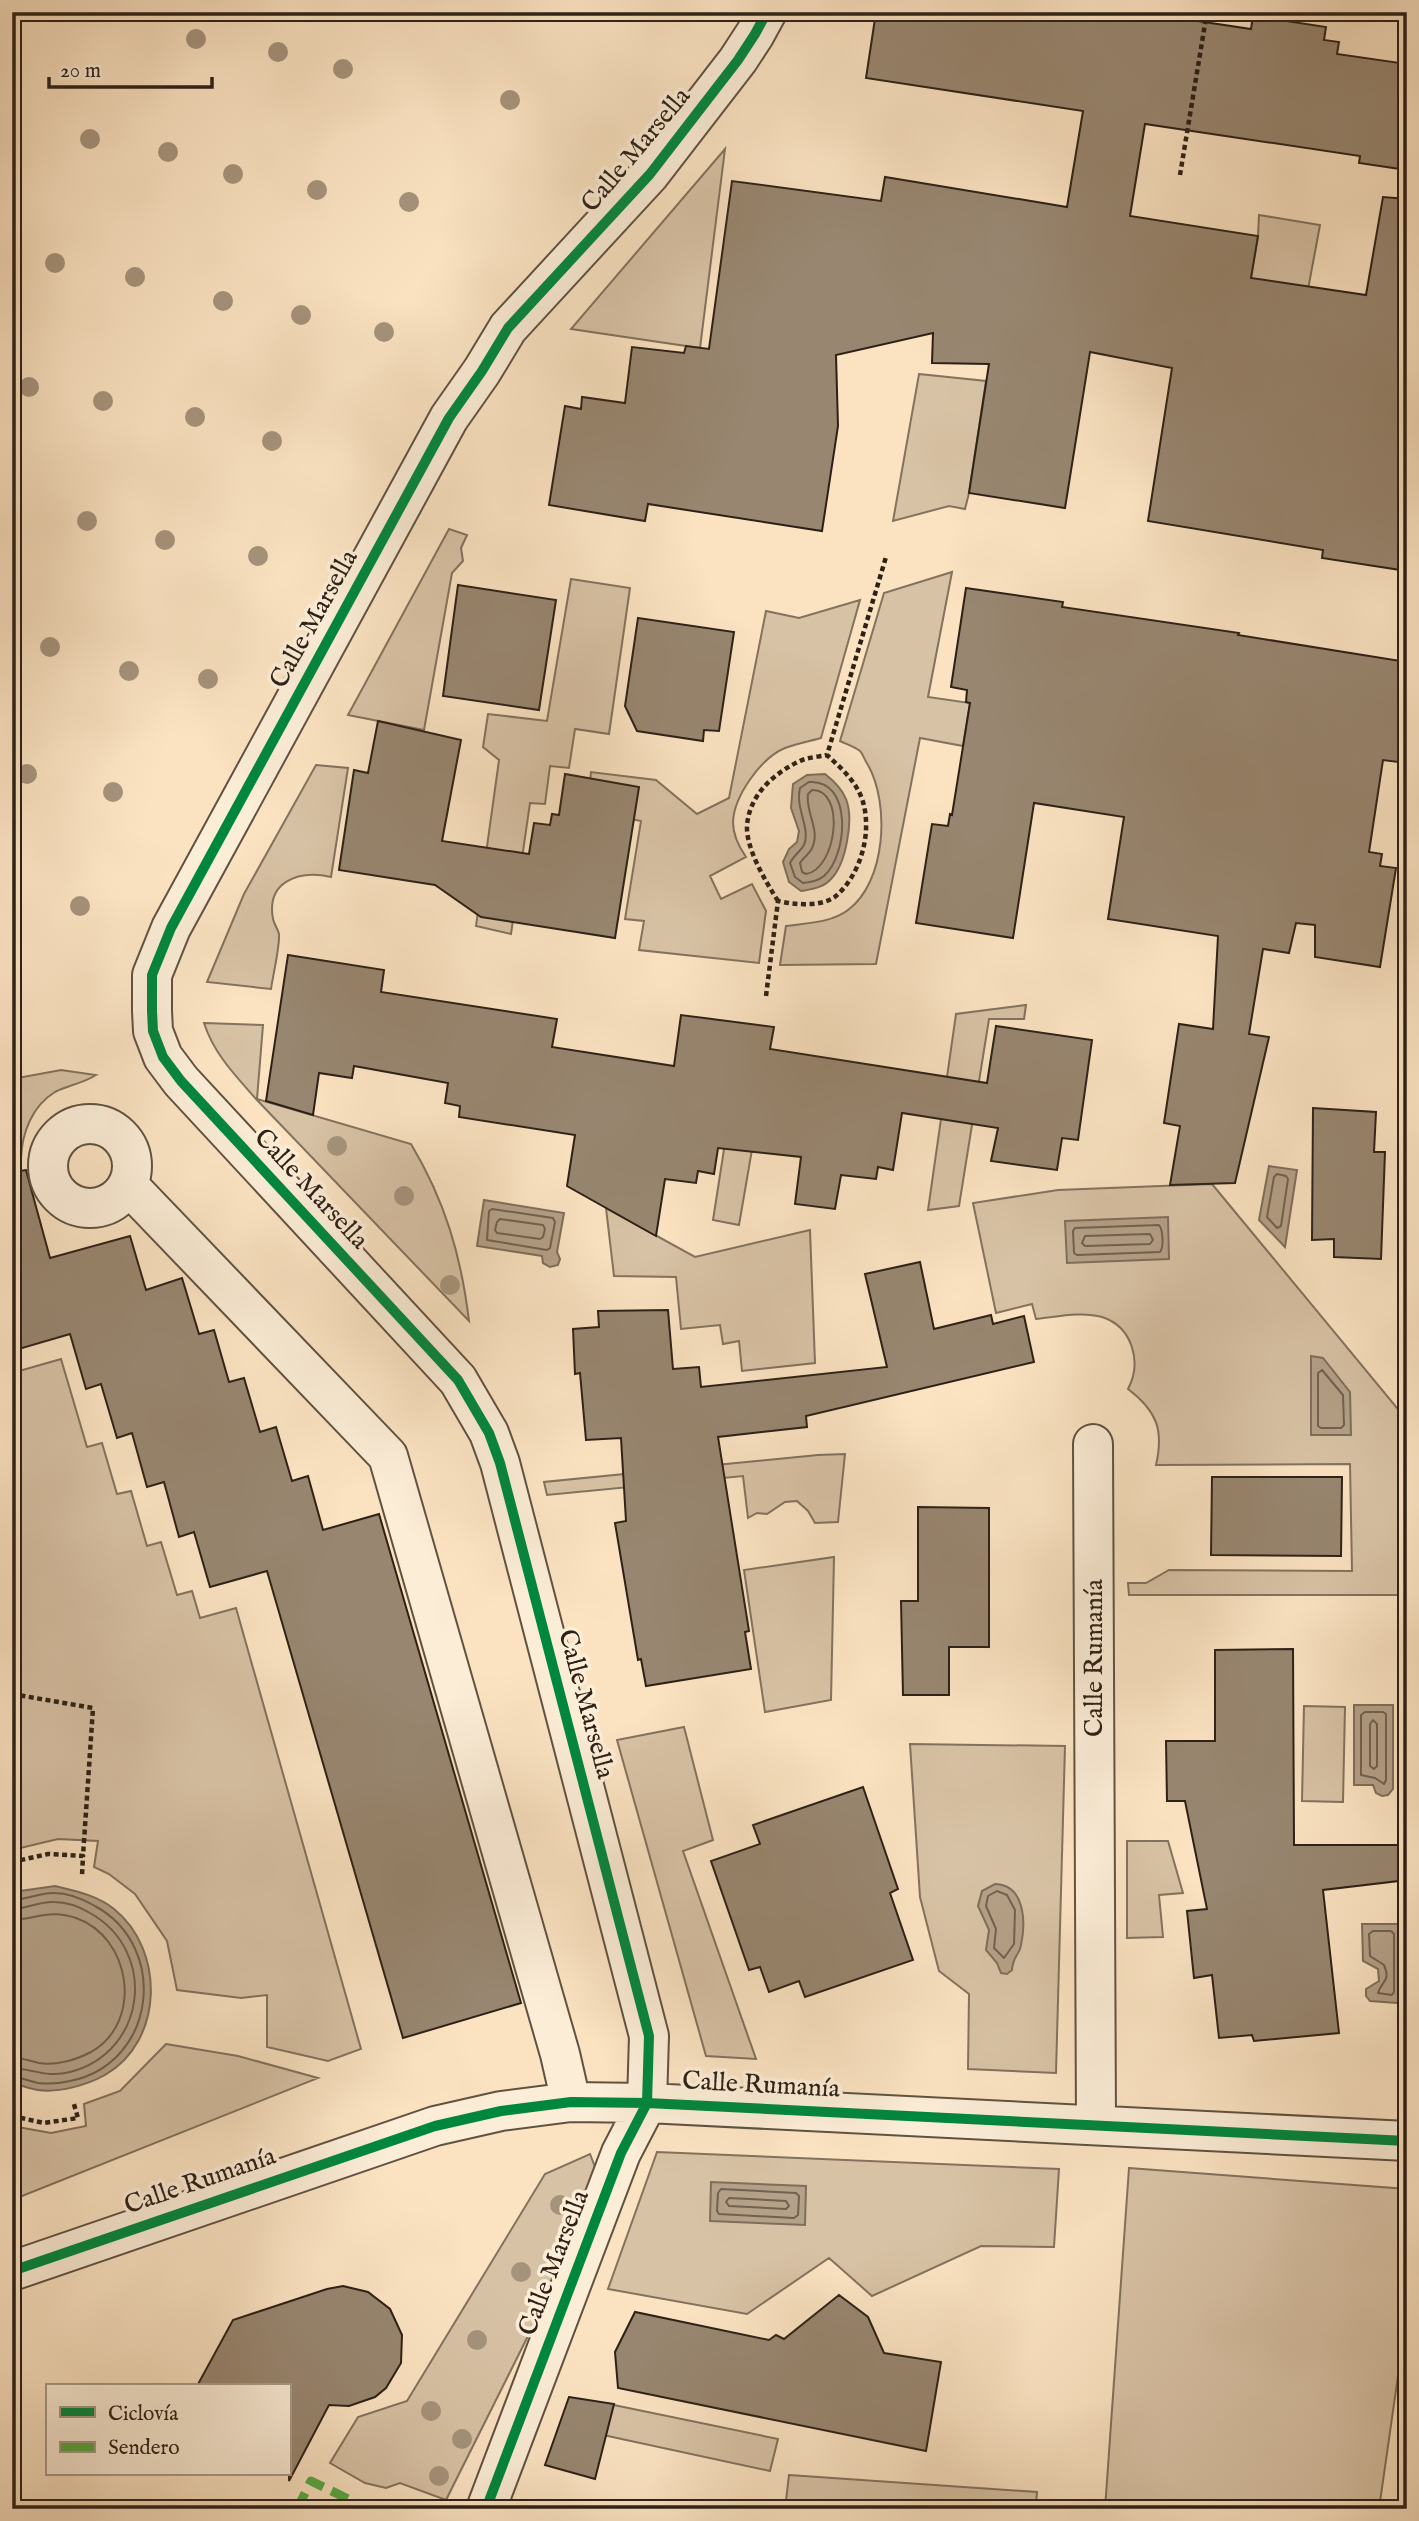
<svg xmlns="http://www.w3.org/2000/svg" width="1419" height="2521" font-family="'IM FELL English',serif">
<style>
.green{fill:#d8c2a5;stroke:#82725e;stroke-width:2}
.water{fill:#b5a188;stroke:#7f6e5b;stroke-width:2}
.lines{fill:none;stroke-linecap:round;stroke-linejoin:round}
.shore{stroke:#716150;stroke-width:2}
.building{fill:#988670;stroke:#2d2117;stroke-width:2}
.minor-casing{stroke:#605242;stroke-width:42}
.path{stroke:#2d2117;stroke-width:4.5;stroke-dasharray:5 3.5;stroke-linecap:butt}
.minor{stroke:#fcedd7;stroke-width:38}
.quiet{stroke:#54aa42;stroke-width:9;stroke-dasharray:18 9;stroke-linecap:butt}
.cycleway-casing{stroke:#fcedd7;stroke-width:15}
.cycleway{stroke:#00873e;stroke-width:10}
.tree{fill:#a6937c}
.labels{text-anchor:middle;dominant-baseline:central;stroke-width:7;stroke-linejoin:round;paint-order:stroke}
.street-label{font-size:26px;fill:#2d2117;stroke:#fcedd7}
</style>
<rect width="100%" height="100%" fill="#fbe3c2"/>
<filter id="stains"><feTurbulence type="fractalNoise" baseFrequency=".00286" numOctaves="4"/><feColorMatrix values="0 0 0 0 .2 0 0 0 0 .09 0 0 0 0 .02 0 0 0 .5 -.17"/></filter>
<radialGradient id="worn" r=".72"><stop offset=".6" stop-color="#630" stop-opacity="0"/><stop offset="1" stop-color="#630" stop-opacity=".3"/></radialGradient>
<path class="green" d="M 725,149 L 700,348 L 571,329 Z
M 1259,215 L 1320,225 L 1290,386 L 1234,376 L 1258,236 Z
M 919,374 L 986,381 L 969,493 L 965,509 L 949,506 L 893,521 Z
M 449,529 L 467,535 L 461,548 L 463,561 L 452,573 L 424,730 L 348,715 Z
M 952,572 L 928,697 L 970,703 L 963,746 L 920,738 L 876,964 L 780,965 L 786,926 C 806,923 831,923 848,910 C 886,882 890,804 868,765 C 865,761 863,754 860,751 C 855,747 846,744 840,741 L 884,593 Z
M 571,579 L 630,588 L 609,734 L 575,729 L 569,768 L 550,766 L 545,804 L 530,803 L 511,934 L 476,926 L 499,760 L 483,747 L 488,714 L 547,721 Z
M 860,600 L 821,738 C 810,741 796,744 785,748 C 761,758 734,796 733,822 C 733,835 739,847 746,857 L 710,876 L 721,899 L 752,884 L 766,911 L 759,963 L 639,950 L 644,921 L 625,919 L 641,821 L 587,810 L 591,772 L 656,780 L 697,814 L 729,798 L 766,611 L 799,618 Z
M 316,765 L 348,768 L 331,877 C 299,870 266,881 273,919 C 274,924 278,929 279,934 C 280,946 273,975 271,989 L 207,982 L 244,894 Z
M 1026,1005 L 1024,1019 L 989,1019 L 959,1206 L 928,1210 L 956,1014 Z
M 204,1023 L 263,1025 L 257,1099 L 411,1144 C 445,1201 461,1255 469,1321 L 256,1099 C 235,1075 214,1054 204,1023 Z
M 739,1053 L 768,1057 L 739,1225 L 713,1220 Z
M 61,1070 L 96,1075 C 82,1084 68,1085 55,1092 C 32,1106 22,1133 21,1158 L 12,1161 L 12,1079 Z
M 1212,1184 L 1407,1420 L 1407,1595 L 1129,1595 L 1128,1583 L 1146,1583 L 1169,1570 L 1352,1571 L 1350,1464 L 1156,1465 C 1164,1430 1157,1411 1128,1389 C 1142,1363 1133,1327 1102,1317 C 1082,1311 1056,1317 1036,1319 L 1032,1304 L 996,1313 L 973,1203 L 1058,1190 Z
M 606,1208 L 695,1257 L 810,1230 L 815,1363 L 742,1371 L 739,1341 L 723,1344 L 720,1325 L 681,1329 L 676,1277 L 614,1276 Z
M 61,1359 L 87,1447 L 102,1443 L 117,1494 L 131,1491 L 147,1546 L 161,1542 L 177,1595 L 192,1591 L 200,1618 L 236,1608 L 361,2049 L 328,2061 L 267,2047 L 267,1995 L 241,1998 L 177,1990 L 167,1941 L 135,1894 L 109,1874 L 94,1867 L 98,1841 L 58,1839 L 12,1850 L 12,1373 Z
M 845,1454 L 838,1522 L 815,1523 L 808,1511 L 797,1501 L 785,1502 L 767,1514 L 757,1513 L 748,1518 L 743,1476 L 547,1495 L 544,1482 L 818,1455 Z
M 834,1557 L 831,1700 L 765,1712 L 744,1570 Z
M 1304,1706 L 1345,1707 L 1343,1802 L 1302,1801 Z
M 684,1727 L 713,1840 L 683,1851 L 756,2059 L 706,2056 L 617,1740 Z
M 910,1744 L 1065,1746 L 1056,2073 L 968,2069 L 969,1994 L 939,1971 L 920,1897 Z
M 1127,1841 L 1168,1841 L 1183,1893 L 1159,1895 L 1163,1937 L 1127,1938 Z
M 166,2044 L 238,2056 L 318,2078 L 12,2200 L 12,2126 L 51,2133 L 86,2126 L 84,2104 L 120,2091 Z
M 657,2152 L 1059,2169 L 1054,2247 L 981,2246 L 872,2296 L 829,2258 L 747,2314 L 608,2289 Z
M 590,2154 L 595,2167 L 593,2191 L 527,2338 L 446,2500 L 400,2483 L 386,2488 L 365,2483 L 330,2463 L 358,2417 L 407,2401 L 545,2174 Z
M 1129,2168 L 1407,2189 L 1407,2313 L 1379,2509 L 1105,2509 Z
M 609,2404 L 778,2439 L 770,2471 L 603,2435 Z
M 789,2475 L 1037,2492 L 1036,2506 L 1026,2509 L 785,2509 Z"/>
<path class="water" d="M 825,774 C 834,781 842,789 846,799 C 854,819 846,864 831,879 C 823,888 812,889 801,891 L 789,882 L 783,862 L 789,849 L 797,842 L 799,831 L 791,808 L 793,784 L 807,775 Z
M 1269,1166 L 1297,1170 L 1285,1247 L 1259,1220 Z
M 484,1200 L 564,1213 L 557,1252 L 560,1259 L 558,1265 L 550,1267 L 543,1263 L 542,1256 L 477,1246 Z
M 1168,1217 L 1169,1259 L 1067,1263 L 1065,1221 Z
M 1311,1356 L 1323,1358 L 1350,1392 L 1351,1435 L 1311,1435 Z
M 1354,1705 L 1393,1705 L 1393,1789 L 1388,1795 L 1382,1796 L 1376,1793 L 1373,1785 L 1354,1785 Z
M 995,1884 C 1025,1885 1026,1922 1021,1945 C 1020,1955 1013,1955 1012,1970 L 1007,1974 L 1001,1973 L 997,1963 L 986,1950 L 989,1930 L 978,1906 L 982,1891 Z
M 55,1886 C 75,1891 97,1895 114,1909 C 165,1950 164,2041 105,2075 C 87,2085 59,2093 38,2090 C 30,2089 21,2085 12,2083 L 12,1895 L 20,1891 Z
M 1362,1924 L 1401,1924 L 1401,2000 L 1397,2003 L 1370,2001 L 1366,1996 L 1366,1989 L 1379,1981 L 1378,1969 L 1363,1961 Z
M 711,2182 L 806,2186 L 805,2225 L 710,2221 Z"/>
<g class="lines">
<path class="shore" d="M 809,782 C 853,779 848,855 824,876 C 818,881 811,882 803,883 L 795,877 L 790,863 C 794,855 800,852 804,845 C 811,828 795,809 800,788 Z
M 812,790 C 846,789 837,869 806,874 L 802,872 L 800,863 C 803,858 808,855 811,850 C 822,831 805,813 808,794 Z
M 1277,1174 L 1286,1176 L 1288,1179 L 1281,1226 L 1277,1228 L 1267,1217 L 1274,1177 Z
M 492,1209 L 553,1218 L 555,1222 L 550,1248 L 547,1250 L 487,1240 L 489,1211 Z
M 500,1219 L 543,1225 L 545,1229 L 543,1237 L 540,1239 L 497,1233 L 495,1230 L 497,1222 Z
M 1159,1225 C 1163,1230 1164,1247 1160,1252 L 1077,1255 L 1074,1253 L 1073,1231 L 1075,1228 Z
M 1150,1234 L 1153,1240 L 1150,1244 L 1085,1246 L 1082,1243 L 1085,1236 Z
M 1322,1370 L 1343,1395 L 1344,1425 L 1341,1428 L 1321,1428 L 1318,1426 L 1318,1373 Z
M 1365,1712 L 1383,1712 L 1386,1714 L 1386,1780 L 1384,1784 L 1375,1778 L 1361,1775 L 1361,1715 Z
M 1373,1720 L 1377,1724 L 1377,1766 L 1374,1769 L 1370,1766 L 1370,1724 Z
M 997,1891 L 1007,1895 L 1015,1910 L 1014,1944 L 1004,1958 L 994,1948 L 996,1929 L 986,1906 L 988,1896 Z
M 12,1901 C 26,1899 40,1893 54,1893 C 68,1893 83,1899 95,1906 C 170,1947 156,2064 70,2081 C 61,2083 47,2084 38,2083 C 29,2081 21,2077 12,2077
M 12,1909 C 26,1909 40,1901 54,1902 C 66,1902 80,1907 90,1913 C 158,1951 147,2052 70,2072 C 47,2078 33,2069 12,2068
M 12,1920 C 36,1919 50,1909 76,1918 C 131,1937 144,2022 91,2052 C 76,2060 55,2066 39,2063 C 30,2061 22,2058 12,2057
M 1373,1931 L 1391,1931 L 1394,1934 L 1394,1992 L 1392,1995 L 1378,1993 C 1382,1980 1391,1982 1384,1965 L 1370,1956 L 1369,1934 Z
M 721,2189 L 796,2193 L 799,2196 L 798,2215 L 794,2218 L 719,2214 L 717,2211 L 718,2193 Z
M 729,2198 L 786,2201 L 789,2206 L 786,2209 L 729,2206 L 726,2202 Z"/>
</g>
<path class="building" d="M 876,12 L 1138,12 L 1251,29 L 1253,16 L 1326,27 L 1324,40 L 1339,42 L 1337,54 L 1407,64 L 1407,170 L 1359,163 L 1360,156 L 1145,124 L 1130,216 L 1258,236 L 1251,278 L 1366,295 L 1383,197 L 1407,199 L 1407,571 L 1322,558 L 1323,550 L 1148,521 L 1172,368 L 1090,352 L 1065,508 L 969,493 L 989,364 L 932,363 L 933,333 L 836,355 L 838,426 L 822,531 L 648,504 L 645,521 L 549,505 L 565,406 L 581,409 L 582,397 L 625,403 L 632,347 L 684,353 L 686,346 L 709,349 L 732,181 L 881,201 L 885,177 L 1067,207 L 1083,111 L 866,78 Z
M 458,585 L 556,600 L 539,710 L 443,696 Z
M 966,588 L 1063,602 L 1062,607 L 1239,633 L 1238,635 L 1407,662 L 1407,712 L 1398,762 L 1383,760 L 1369,852 L 1382,854 L 1380,866 L 1396,868 L 1380,967 L 1315,957 L 1315,925 L 1296,923 L 1289,953 L 1263,949 L 1249,1034 L 1269,1037 L 1235,1183 L 1170,1185 L 1180,1126 L 1164,1123 L 1179,1024 L 1213,1029 L 1218,936 L 1108,919 L 1124,817 L 1034,803 L 1013,938 L 916,923 L 932,824 L 948,826 L 950,814 L 952,815 L 970,703 L 966,702 L 967,690 L 951,687 Z
M 638,618 L 734,632 L 719,731 L 704,730 L 703,741 L 637,731 L 625,706 Z
M 378,721 L 461,740 L 442,841 L 529,854 L 534,823 L 550,825 L 552,814 L 559,815 L 565,774 L 639,787 L 615,938 L 481,917 L 435,885 L 339,870 L 354,770 L 368,773 Z
M 288,955 L 384,970 L 381,992 L 557,1019 L 552,1047 L 674,1066 L 681,1015 L 774,1027 L 770,1049 L 987,1083 L 996,1026 L 1092,1040 L 1078,1140 L 1062,1138 L 1057,1170 L 991,1161 L 998,1128 L 902,1113 L 893,1170 L 878,1167 L 876,1179 L 841,1175 L 835,1209 L 795,1204 L 801,1157 L 718,1148 L 714,1174 L 698,1171 L 696,1183 L 665,1179 L 656,1236 L 567,1186 L 575,1135 L 459,1117 L 460,1106 L 445,1103 L 448,1083 L 354,1066 L 352,1078 L 319,1073 L 313,1115 L 266,1101 Z
M 1313,1108 L 1376,1112 L 1374,1152 L 1385,1152 L 1381,1259 L 1334,1257 L 1334,1239 L 1312,1240 Z
M 26,1170 L 50,1258 L 130,1236 L 146,1290 L 182,1278 L 199,1334 L 214,1330 L 229,1382 L 244,1378 L 260,1432 L 276,1427 L 292,1481 L 308,1476 L 323,1530 L 379,1514 L 521,2003 L 403,2038 L 267,1571 L 210,1587 L 194,1532 L 179,1537 L 164,1482 L 147,1487 L 132,1433 L 117,1438 L 101,1384 L 86,1389 L 70,1334 L 12,1351 L 12,1172 Z
M 920,1262 L 934,1329 L 991,1315 L 993,1324 L 1024,1316 L 1034,1362 L 806,1416 L 807,1427 L 718,1437 L 749,1631 L 745,1632 L 751,1669 L 646,1686 L 641,1659 L 638,1660 L 615,1523 L 626,1521 L 621,1438 L 586,1440 L 580,1373 L 575,1374 L 573,1329 L 599,1327 L 598,1311 L 668,1310 L 673,1369 L 699,1367 L 701,1387 L 887,1367 L 865,1274 Z
M 1212,1477 L 1342,1477 L 1341,1556 L 1211,1555 Z
M 918,1507 L 989,1508 L 989,1647 L 949,1647 L 949,1695 L 903,1695 L 901,1601 L 918,1601 Z
M 1293,1649 L 1294,1845 L 1407,1845 L 1407,1880 L 1323,1890 L 1339,2033 L 1254,2041 L 1252,2035 L 1219,2038 L 1212,1975 L 1194,1978 L 1187,1911 L 1207,1909 L 1185,1801 L 1167,1801 L 1166,1741 L 1215,1741 L 1215,1650 Z
M 863,1787 L 898,1889 L 890,1893 L 913,1960 L 805,1997 L 799,1981 L 769,1992 L 760,1967 L 749,1970 L 711,1861 L 760,1844 L 753,1825 Z
M 343,2286 L 368,2292 L 390,2309 L 402,2335 L 401,2363 L 386,2388 L 375,2397 L 349,2406 L 329,2405 L 289,2481 L 289,2386 L 197,2386 L 233,2320 L 327,2289 Z
M 839,2295 L 868,2317 L 884,2353 L 941,2362 L 926,2451 L 618,2388 L 615,2352 L 635,2312 L 769,2340 L 776,2335 L 784,2339 Z
M 569,2397 L 614,2404 L 595,2479 L 545,2465 Z"/>
<g class="lines">
<defs>
<path id="minor" d="M48 1166a42 42 0 1 1 84 0a42 42 0 1 1-84 0Z
M 128,1185 L 388,1456 L 560,2054 L 571,2102
M 1093,1444 L 1096,2125
M 12,2271 L 435,2126 L 501,2111 L 571,2102 L 647,2103 L 1407,2141
M 486,2509 L 621,2153 L 647,2103 L 649,2036 L 500,1463 L 489,1433 L 458,1380 L 181,1081 L 163,1057 L 153,1031 L 152,1011 L 152,975 L 171,928 L 449,418 L 482,371 L 508,328 L 650,174 L 738,60 L 755,34 L 767,12"/>
</defs>
<use href="#minor" class="minor-casing"/>
<path class="path" d="M 1180,175 L 1207,12
M 778,901 C 766,882 746,849 747,826 C 749,795 774,773 800,761 C 808,757 819,757 827,755
M 766,996 L 778,901 C 794,905 823,907 836,896 C 861,874 872,833 863,802 C 857,782 842,769 827,755 L 886,557
M 12,1694 L 93,1708 L 83,1856
M 12,1862 L 48,1854 L 83,1856 L 82,1875
M 12,2116 L 44,2123 L 78,2118 L 73,2101"/>
<use href="#minor" class="minor"/>
<path class="quiet" d="M 297,2509 L 311,2481 L 369,2509"/>
<defs>
<path id="cycleway" d="M 12,2271 L 435,2126 L 501,2111 L 571,2102 L 647,2103 L 1407,2141
M 486,2509 L 621,2153 L 647,2103 L 649,2036 L 500,1463 L 489,1433 L 458,1380 L 181,1081 L 163,1057 L 153,1031 L 152,1011 L 152,975 L 171,928 L 449,418 L 482,371 L 508,328 L 650,174 L 738,60 L 755,34 L 767,12"/>
</defs>
<use href="#cycleway" class="cycleway-casing"/>
<use href="#cycleway" class="cycleway"/>
</g>
<g class="tree">
<circle cx="196" cy="39" r="10"/>
<circle cx="278" cy="52" r="10"/>
<circle cx="343" cy="69" r="10"/>
<circle cx="510" cy="100" r="10"/>
<circle cx="90" cy="139" r="10"/>
<circle cx="168" cy="152" r="10"/>
<circle cx="233" cy="174" r="10"/>
<circle cx="317" cy="190" r="10"/>
<circle cx="409" cy="202" r="10"/>
<circle cx="55" cy="263" r="10"/>
<circle cx="135" cy="277" r="10"/>
<circle cx="223" cy="301" r="10"/>
<circle cx="301" cy="315" r="10"/>
<circle cx="384" cy="332" r="10"/>
<circle cx="29" cy="387" r="10"/>
<circle cx="103" cy="401" r="10"/>
<circle cx="195" cy="417" r="10"/>
<circle cx="272" cy="441" r="10"/>
<circle cx="87" cy="521" r="10"/>
<circle cx="165" cy="540" r="10"/>
<circle cx="258" cy="556" r="10"/>
<circle cx="50" cy="647" r="10"/>
<circle cx="129" cy="671" r="10"/>
<circle cx="208" cy="679" r="10"/>
<circle cx="27" cy="774" r="10"/>
<circle cx="113" cy="792" r="10"/>
<circle cx="80" cy="906" r="10"/>
<circle cx="337" cy="1146" r="10"/>
<circle cx="404" cy="1196" r="10"/>
<circle cx="450" cy="1285" r="10"/>
<circle cx="560" cy="2205" r="10"/>
<circle cx="521" cy="2272" r="10"/>
<circle cx="477" cy="2340" r="10"/>
<circle cx="431" cy="2411" r="10"/>
<circle cx="462" cy="2439" r="10"/>
<circle cx="439" cy="2476" r="10"/>
</g>
<g class="labels">
<g class="street-label">
<text transform="translate(636 150) rotate(-50)">Calle Marsella</text>
<text transform="translate(314 619) rotate(-61)">Calle Marsella</text>
<text transform="translate(311 1189) rotate(47)">Calle Marsella</text>
<text transform="translate(1094 1658) rotate(-90)">Calle Rumanía</text>
<text transform="translate(586 1704) rotate(75)">Calle Marsella</text>
<text transform="translate(761 2085) rotate(3)">Calle Rumanía</text>
<text transform="translate(200 2181) rotate(-19)">Calle Rumanía</text>
<text transform="translate(554 2263) rotate(-69)">Calle Marsella</text>
</g>
</g>
<rect width="1419" height="2521" fill="none" stroke="#fbe3c2" stroke-width="42"/>
<rect x="14" y="14" width="1391" height="2493" fill="none" stroke="#2d2117" stroke-width="3.5"/>
<rect x="21" y="21" width="1377" height="2479" fill="none" stroke="#2d2117" stroke-width="2"/>
<rect x="46" y="2384" width="245" height="91" fill="#fcedd7" stroke="#a99b8a" stroke-width="2"/>
<rect x="60" y="2407" width="35" height="10" fill="#00873e" stroke="#a99b8a" stroke-width="2"/>
<text x="108" y="2420" font-size="21" fill="#2d2117">Ciclovía</text>
<rect x="60" y="2442" width="35" height="10" fill="#54aa42" stroke="#a99b8a" stroke-width="2"/>
<text x="108" y="2454" font-size="21" fill="#2d2117">Sendero</text>
<path d="M49 77v10h163v-10" fill="none" stroke="#2d2117" stroke-width="3.5"/>
<text x="60" y="77" font-size="21" fill="#2d2117" stroke="#fcedd7" stroke-width="5" paint-order="stroke">20 m</text>
<rect width="100%" height="100%" filter="url(#stains)"/>
<rect width="100%" height="100%" fill="url(#worn)"/>
</svg>
